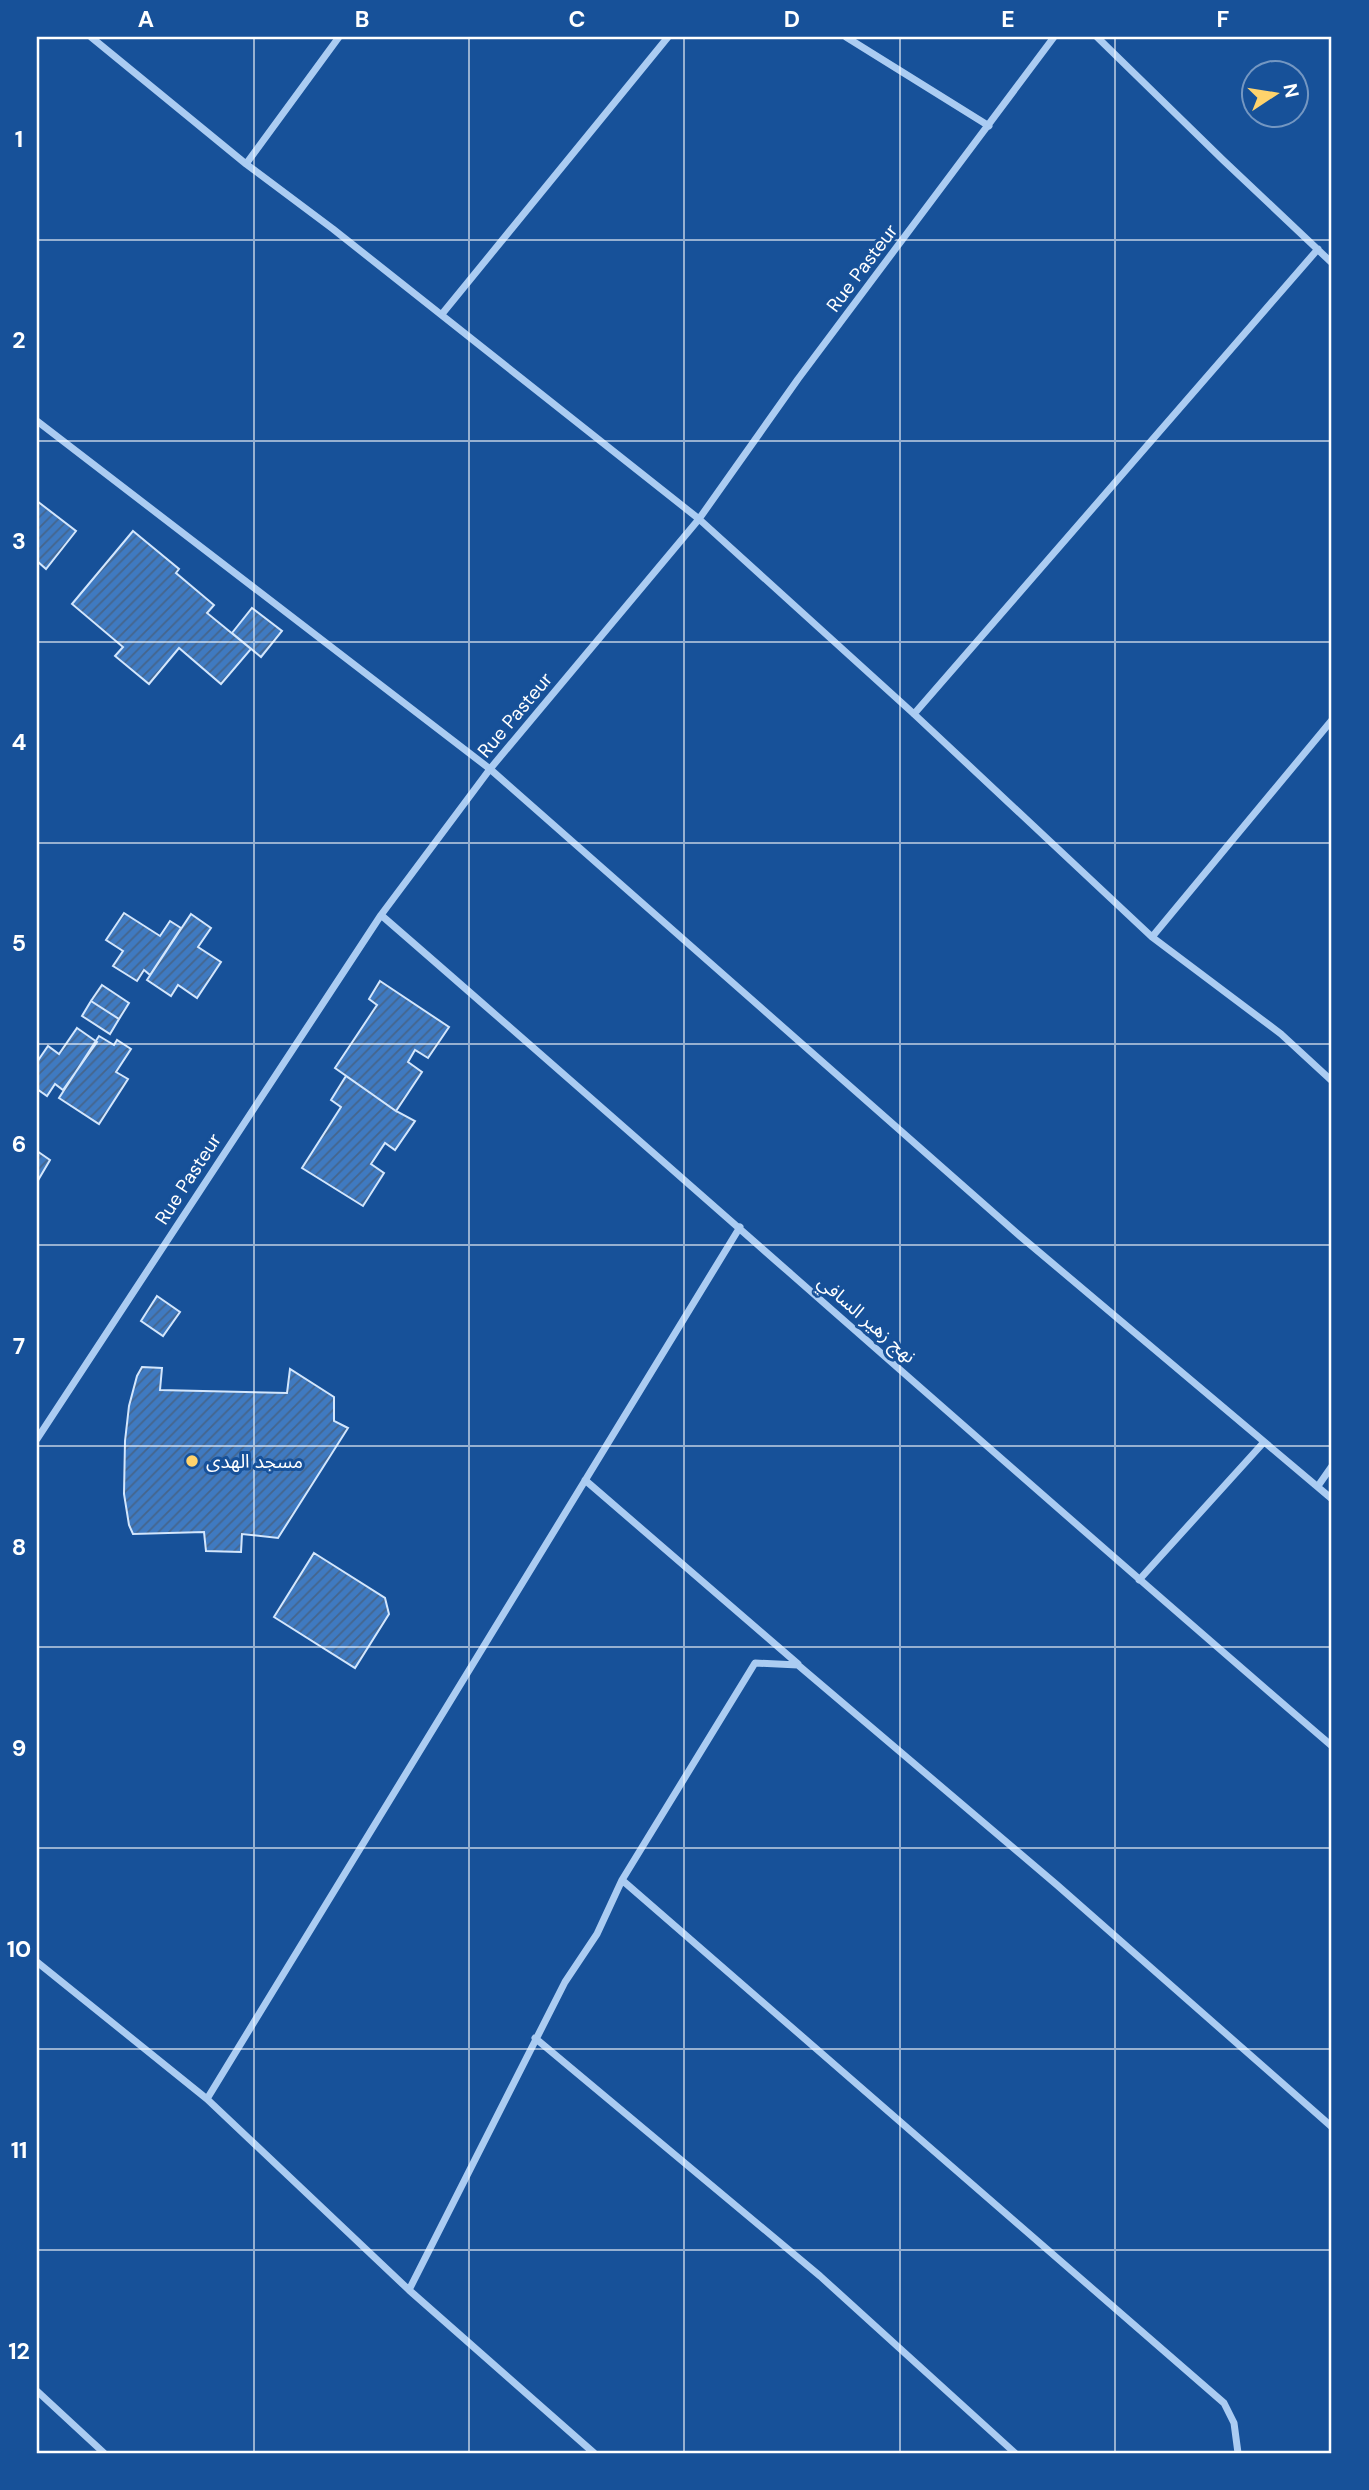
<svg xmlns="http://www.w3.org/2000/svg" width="1369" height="2490" font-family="'DM Sans','Noto Sans Arabic',sans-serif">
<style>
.building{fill:url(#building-hatch);stroke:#d3e6fc;stroke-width:2}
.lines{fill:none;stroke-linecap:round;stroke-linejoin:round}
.minor{stroke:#abccf2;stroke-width:7}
.grid{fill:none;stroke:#fff;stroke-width:2;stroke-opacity:0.55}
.poi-dot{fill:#ffd36c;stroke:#175199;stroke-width:2.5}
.labels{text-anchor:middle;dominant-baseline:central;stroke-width:6;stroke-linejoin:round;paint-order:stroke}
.street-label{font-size:19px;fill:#fff;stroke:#175199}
.poi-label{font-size:19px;fill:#fff;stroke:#175199;text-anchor:start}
.neatline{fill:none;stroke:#fff;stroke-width:2.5}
.grid-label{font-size:23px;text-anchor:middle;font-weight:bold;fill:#fff}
</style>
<defs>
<pattern id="building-hatch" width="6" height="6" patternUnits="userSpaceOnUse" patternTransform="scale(1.75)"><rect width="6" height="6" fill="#3f7ac1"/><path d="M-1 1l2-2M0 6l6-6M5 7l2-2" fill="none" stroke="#45658c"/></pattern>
</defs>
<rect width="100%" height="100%" fill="#175199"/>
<path class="building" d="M 37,501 L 76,531 L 46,569 L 37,561 Z
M 133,531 L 179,569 L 176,573 L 214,605 L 207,613 L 251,649 L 221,684 L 179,648 L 149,684 L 115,656 L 123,647 L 72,604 Z
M 252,608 L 282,631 L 261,657 L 232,633 Z
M 124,913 L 160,936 L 170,921 L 181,928 L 150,975 L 144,970 L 137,981 L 113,966 L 123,951 L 106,940 Z
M 191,914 L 211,928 L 198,947 L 221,962 L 197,998 L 178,985 L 171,996 L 147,980 Z
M 380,981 L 449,1027 L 428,1058 L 415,1050 L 408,1062 L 422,1072 L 396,1111 L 335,1068 L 377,1005 L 369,999 Z
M 102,985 L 129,1003 L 119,1019 L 91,1001 Z
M 91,1001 L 119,1019 L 110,1034 L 82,1016 Z
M 77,1028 L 97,1042 L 63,1090 L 55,1084 L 47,1096 L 37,1089 L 37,1062 L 48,1046 L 59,1054 Z
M 99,1036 L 114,1045 L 117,1040 L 131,1049 L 116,1072 L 128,1079 L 99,1124 L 59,1098 Z
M 346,1076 L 396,1111 L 415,1121 L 395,1150 L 385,1143 L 371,1164 L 384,1173 L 363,1206 L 302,1168 L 341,1107 L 331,1100 Z
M 37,1151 L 50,1160 L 37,1182 Z
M 157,1296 L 180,1312 L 163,1336 L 141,1321 Z
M 142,1367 L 162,1368 L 160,1390 L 287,1393 L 290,1369 L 334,1397 L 334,1421 L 348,1428 L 278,1538 L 242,1534 L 241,1552 L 206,1551 L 204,1532 L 133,1534 L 129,1525 L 124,1494 L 125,1441 L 129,1406 L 137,1376 Z
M 314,1553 L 385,1598 L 389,1614 L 355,1668 L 274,1617 Z"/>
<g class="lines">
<path class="minor" d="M 91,37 L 246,164 L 333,229 L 699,519 L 914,714 L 1152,937 L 1281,1034 L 1332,1081
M 846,37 L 989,126
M 1097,37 L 1223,160 L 1332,263
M 246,164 L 339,37
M 442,314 L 668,37
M 37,421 L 490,769 L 1020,1236 L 1332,1499
M 914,714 L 1318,249
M 381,915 C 699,1191 1013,1472 1332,1746
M 1152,937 L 1332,720
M 37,1439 L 381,915 L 490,769 L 699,519 L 798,379 L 1054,37
M 585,1480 L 798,1664
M 1318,1486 L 1332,1466
M 1139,1580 L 1264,1442
M 622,1880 L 1224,2403 L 1234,2423 L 1238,2453
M 37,1962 L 207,2099 L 409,2290 L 594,2453
M 535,2038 L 820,2276 L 1015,2453
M 207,2099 L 740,1227
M 409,2290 L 565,1982 L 597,1934 L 622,1880 L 755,1663 L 798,1665 L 1057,1885 L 1332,2127
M 37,2391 L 104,2453"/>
</g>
<path class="grid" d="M 254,37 L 254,2453M 469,37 L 469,2453M 684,37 L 684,2453M 900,37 L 900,2453M 1115,37 L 1115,2453M 37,240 L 1332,240M 37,441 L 1332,441M 37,642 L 1332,642M 37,843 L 1332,843M 37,1044 L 1332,1044M 37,1245 L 1332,1245M 37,1446 L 1332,1446M 37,1647 L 1332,1647M 37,1848 L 1332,1848M 37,2049 L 1332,2049M 37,2250 L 1332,2250"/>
<circle class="poi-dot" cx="192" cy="1461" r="7"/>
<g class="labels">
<g class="street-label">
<text transform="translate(862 268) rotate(-53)">Rue Pasteur</text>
<text transform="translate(515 715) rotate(-50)">Rue Pasteur</text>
<text transform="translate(188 1179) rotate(-57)">Rue Pasteur</text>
<text transform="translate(867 1319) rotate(41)">نهج زهير السافي</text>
</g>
<g class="poi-label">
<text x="206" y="1461">مسجد الهدى</text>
</g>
</g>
<rect width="1369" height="2490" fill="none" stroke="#175199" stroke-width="77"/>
<g transform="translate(1275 94) rotate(78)"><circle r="33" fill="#175199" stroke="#7497c2" stroke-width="2"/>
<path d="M0-5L12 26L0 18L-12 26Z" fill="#ffd36c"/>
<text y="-10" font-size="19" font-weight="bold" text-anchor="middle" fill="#ffffff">N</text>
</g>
<rect x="38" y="38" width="1292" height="2414" class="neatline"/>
<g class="grid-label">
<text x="146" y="27">A</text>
<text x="362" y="27">B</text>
<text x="577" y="27">C</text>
<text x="792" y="27">D</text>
<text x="1008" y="27">E</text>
<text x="1223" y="27">F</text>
<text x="19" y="147">1</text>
<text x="19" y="348">2</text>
<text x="19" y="549">3</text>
<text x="19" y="750">4</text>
<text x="19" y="951">5</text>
<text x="19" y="1152">6</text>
<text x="19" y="1354">7</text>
<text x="19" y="1555">8</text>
<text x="19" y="1756">9</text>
<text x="19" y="1957">10</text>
<text x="19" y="2158">11</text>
<text x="19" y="2359">12</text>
</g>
</svg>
